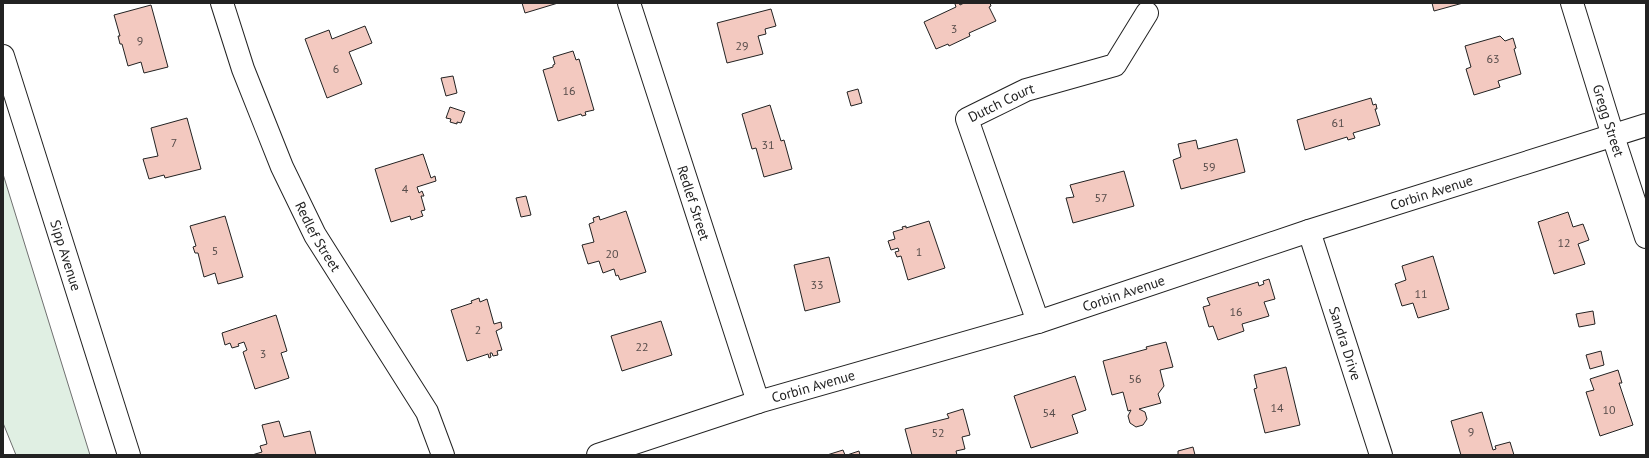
<svg xmlns="http://www.w3.org/2000/svg" width="1649" height="458" font-family="'PT Sans',sans-serif">
<style>
.green{fill:#e0efe3;stroke:#6f6f6f}
.building{fill:#f3c9c0;stroke:#222}
.lines{fill:none;stroke-linecap:round;stroke-linejoin:round}
.street-casing{stroke:#222;stroke-width:24}
.secondary-casing{stroke:#222;stroke-width:24}
.street{stroke:#fff;stroke-width:22}
.secondary{stroke:#fff;stroke-width:22}
.labels{text-anchor:middle;dominant-baseline:central;stroke-width:3;stroke-linejoin:round;paint-order:stroke}
.number-label{font-size:12px;fill:#564c4a}
.street-label{font-size:14px;fill:#222;stroke:#fff}
</style>
<rect width="100%" height="100%" fill="#fff"/>
<path class="green" d="M 3,174 L 90,455 L 16,455 L 3,423 Z"/>
<path class="building" d="M 522,3 L 558,3 L 525,13 Z
M 957,3 L 959,3 L 960,5 L 964,3 L 990,3 L 991,6 L 989,7 L 996,21 L 969,33 L 970,36 L 949,46 L 948,44 L 936,49 L 924,22 L 956,7 L 955,4 Z
M 1432,3 L 1463,3 L 1434,11 Z
M 151,5 L 168,67 L 144,73 L 141,62 L 128,66 L 122,44 L 120,44 L 118,36 L 120,36 L 114,15 Z
M 771,9 L 776,26 L 765,29 L 766,34 L 758,36 L 763,54 L 727,63 L 717,23 Z
M 365,26 L 372,43 L 349,52 L 362,84 L 327,98 L 305,39 L 329,30 L 332,39 Z
M 1500,36 L 1505,41 L 1513,38 L 1516,48 L 1514,49 L 1521,74 L 1498,81 L 1500,87 L 1474,95 L 1466,69 L 1471,67 L 1465,46 Z
M 573,51 L 576,60 L 579,59 L 594,110 L 585,112 L 586,115 L 582,116 L 581,114 L 558,121 L 543,70 L 553,67 L 553,65 L 555,64 L 553,57 Z
M 453,76 L 457,93 L 446,96 L 441,78 Z
M 858,89 L 862,103 L 851,106 L 847,92 Z
M 1371,98 L 1373,105 L 1376,104 L 1377,109 L 1375,109 L 1380,125 L 1353,133 L 1355,138 L 1348,140 L 1347,137 L 1305,150 L 1297,120 Z
M 770,105 L 781,141 L 784,140 L 792,169 L 764,177 L 756,148 L 752,149 L 742,114 Z
M 450,107 L 465,112 L 461,123 L 457,122 L 457,124 L 450,122 L 451,119 L 446,118 Z
M 187,118 L 201,169 L 165,178 L 164,175 L 149,179 L 143,159 L 158,156 L 151,128 Z
M 1237,139 L 1245,172 L 1181,189 L 1173,160 L 1181,157 L 1178,144 L 1196,140 L 1198,149 Z
M 423,154 L 431,178 L 435,176 L 436,181 L 417,187 L 419,193 L 422,191 L 424,196 L 421,196 L 425,210 L 421,211 L 423,216 L 411,220 L 410,216 L 391,222 L 375,169 Z
M 1124,171 L 1134,206 L 1073,223 L 1066,198 L 1074,197 L 1070,185 Z
M 526,196 L 531,215 L 521,217 L 516,198 Z
M 626,211 L 646,272 L 620,280 L 618,275 L 616,276 L 614,269 L 603,273 L 599,261 L 588,264 L 582,245 L 594,242 L 589,224 L 594,222 L 593,218 L 599,216 L 600,220 Z
M 1568,212 L 1573,227 L 1583,224 L 1589,240 L 1578,244 L 1585,264 L 1554,274 L 1538,222 Z
M 225,216 L 243,277 L 218,284 L 215,273 L 204,277 L 198,253 L 195,253 L 193,247 L 196,246 L 190,226 Z
M 929,221 L 945,268 L 908,280 L 901,256 L 897,257 L 895,252 L 899,251 L 898,248 L 891,250 L 888,241 L 895,239 L 893,232 L 903,229 L 902,227 L 906,226 L 906,228 Z
M 1433,256 L 1449,309 L 1418,318 L 1413,303 L 1402,306 L 1395,284 L 1406,280 L 1402,266 Z
M 829,257 L 840,302 L 805,311 L 794,265 Z
M 1269,279 L 1275,299 L 1264,302 L 1269,316 L 1242,324 L 1244,331 L 1218,340 L 1213,326 L 1209,327 L 1203,307 L 1210,305 L 1207,298 L 1258,282 L 1259,286 L 1264,284 L 1263,281 Z
M 479,298 L 480,302 L 487,299 L 494,324 L 501,322 L 502,328 L 496,331 L 502,350 L 497,351 L 498,355 L 493,356 L 492,353 L 490,353 L 491,357 L 489,358 L 488,354 L 467,361 L 451,310 L 472,303 L 471,301 Z
M 1593,311 L 1595,324 L 1579,327 L 1576,314 Z
M 276,315 L 287,351 L 281,353 L 289,378 L 255,389 L 243,352 L 247,350 L 244,342 L 238,344 L 239,346 L 232,348 L 230,343 L 225,345 L 222,333 Z
M 661,321 L 672,355 L 622,371 L 611,336 Z
M 1166,342 L 1173,367 L 1160,370 L 1164,386 L 1158,394 L 1161,403 L 1139,409 L 1145,412 L 1147,419 L 1143,425 L 1136,427 L 1130,423 L 1128,416 L 1131,410 L 1128,411 L 1123,392 L 1112,395 L 1103,361 L 1147,349 L 1146,347 Z
M 1601,351 L 1604,365 L 1590,369 L 1586,355 Z
M 1286,367 L 1300,425 L 1265,433 L 1254,389 L 1257,388 L 1254,375 Z
M 1618,370 L 1622,383 L 1619,383 L 1633,425 L 1600,436 L 1586,392 L 1594,390 L 1590,379 Z
M 1075,376 L 1086,410 L 1072,415 L 1078,433 L 1031,448 L 1014,396 Z
M 963,409 L 970,435 L 962,437 L 965,449 L 956,451 L 957,455 L 912,455 L 905,429 L 949,418 L 947,414 Z
M 1482,412 L 1493,450 L 1496,449 L 1495,446 L 1510,442 L 1514,455 L 1461,455 L 1451,421 Z
M 279,421 L 284,437 L 310,431 L 316,455 L 252,455 L 262,452 L 260,446 L 267,444 L 262,425 Z
M 1193,447 L 1195,455 L 1178,455 L 1178,451 Z
M 843,450 L 845,455 L 827,455 Z
M 859,451 L 860,455 L 847,455 Z"/>
<g class="lines">
<defs>
<g id="street">
<path id="s1" d="M 222,3 L 243,69 L 282,167 L 315,235 L 427,412 L 443,455"/>
<path id="s2" d="M 629,3 L 758,402"/>
<path id="s3" d="M 1572,3 L 1613,136 L 1646,237"/>
<path id="s4" d="M 1309,231 L 1381,455"/>
<path id="s5" d="M 1038,322 L 967,119 L 1026,90 L 1115,65 L 1147,13"/>
<path id="s6" d="M 598,455 L 758,402 L 1038,322 L 1309,231 L 1646,125"/>
</g>
<g id="secondary">
<path id="s7" d="M 3,56 L 129,455"/>
</g>
</defs>
<use href="#street" class="street-casing"/>
<use href="#secondary" class="secondary-casing"/>
<use href="#street" class="street"/>
<use href="#secondary" class="secondary"/>
</g>
<g class="labels">
<g class="number-label">
<text x="954" y="28">3</text>
<text x="140" y="40">9</text>
<text x="742" y="45">29</text>
<text x="1493" y="58">63</text>
<text x="336" y="68">6</text>
<text x="569" y="90">16</text>
<text x="1338" y="122">61</text>
<text x="174" y="142">7</text>
<text x="768" y="144">31</text>
<text x="1209" y="166">59</text>
<text x="405" y="188">4</text>
<text x="1101" y="197">57</text>
<text x="1564" y="242">12</text>
<text x="215" y="250">5</text>
<text x="919" y="251">1</text>
<text x="612" y="253">20</text>
<text x="817" y="284">33</text>
<text x="1421" y="293">11</text>
<text x="1236" y="311">16</text>
<text x="478" y="329">2</text>
<text x="642" y="346">22</text>
<text x="263" y="353">3</text>
<text x="1135" y="378">56</text>
<text x="1277" y="407">14</text>
<text x="1609" y="409">10</text>
<text x="1049" y="412">54</text>
<text x="1471" y="431">9</text>
<text x="938" y="432">52</text>
</g>
<g class="street-label">
<text stroke="none"><textPath href="#s5" startOffset="253">Dutch Court</textPath></text>
<text stroke="none"><textPath href="#s3" startOffset="123">Gregg Street</textPath></text>
<text stroke="none"><textPath href="#s6" startOffset="874">Corbin Avenue</textPath></text>
<text stroke="none"><textPath href="#s2" startOffset="210">Redlef Street</textPath></text>
<text stroke="none"><textPath href="#s1" startOffset="253">Redlef Street</textPath></text>
<text stroke="none"><textPath href="#s7" startOffset="209">Sipp Avenue</textPath></text>
<text stroke="none"><textPath href="#s6" startOffset="550">Corbin Avenue</textPath></text>
<text stroke="none"><textPath href="#s4" startOffset="118">Sandra Drive</textPath></text>
<text stroke="none"><textPath href="#s6" startOffset="226">Corbin Avenue</textPath></text>
</g>
</g>
<rect width="1649" height="458" fill="none" stroke="#222222" stroke-width="8"/>
</svg>
